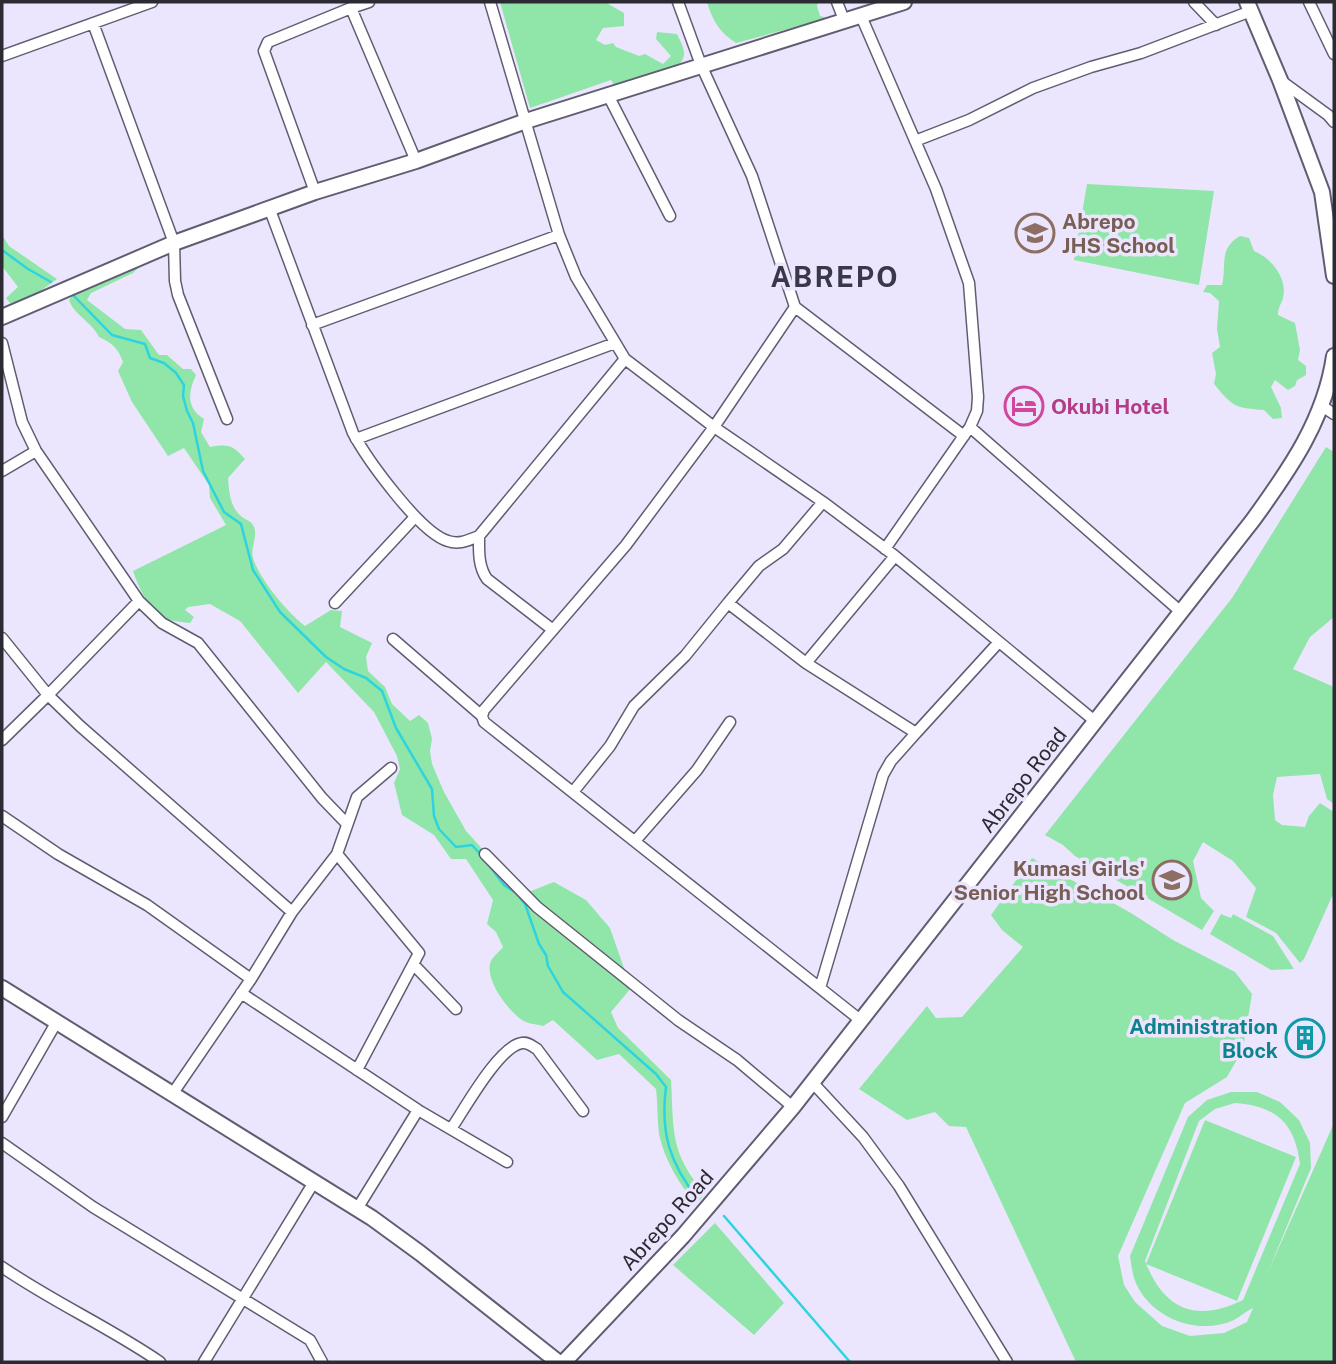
<svg xmlns="http://www.w3.org/2000/svg" width="1336" height="1364" font-family="'Public Sans',sans-serif">
<style>
.green{fill:#90e6a8;fill-rule:evenodd}
.lines{fill:none;stroke-linecap:round;stroke-linejoin:round}
.stream{stroke:#2dd4df;stroke-width:2.5}
.street-casing{stroke:#615d71;stroke-width:13}
.secondary-casing{stroke:#615d71;stroke-width:18}
.street{stroke:#fff;stroke-width:10}
.secondary{stroke:#fff;stroke-width:14}
.labels{text-anchor:middle;dominant-baseline:central;stroke-width:7;stroke-linejoin:round;paint-order:stroke}
.education-label{font-size:21px;font-weight:bold;fill:#785e54;stroke:#ebe6fd;text-anchor:start}
.hotel-label{font-size:21px;font-weight:bold;fill:#b23c85;stroke:#ebe6fd;text-anchor:start}
.street-label{font-size:21px;fill:#2c2a33;stroke:#ebe6fd}
.culture-label{font-size:21px;font-weight:bold;fill:#0d838f;stroke:#ebe6fd;text-anchor:end}
.district-label{font-size:28px;font-weight:bold;letter-spacing:2px;fill:#3b374a;stroke:#ebe6fd}
</style>
<rect width="100%" height="100%" fill="#ebe6fd"/>
<path class="green" d="M 500,2 L 605,2 L 624,13 L 624,26 L 603,28 L 596,40 L 605,45 L 613,43 L 616,47 L 639,56 L 645,54 L 663,64 L 671,56 L 656,39 L 657,32 L 677,34 C 682,45 689,55 679,64 L 615,87 L 611,80 L 530,108 Z
M 707,2 L 818,2 L 817,6 L 820,16 L 828,18 L 736,43 C 720,33 712,20 707,2 Z
M 1087,184 L 1214,191 L 1199,285 L 1074,260 Z
M 2,235 L 9,246 L 57,279 L 28,300 L 10,303 L 6,298 L 18,287 L 2,266 Z
M 1240,236 L 1249,238 L 1254,251 C 1271,258 1288,278 1283,298 C 1281,305 1278,307 1278,315 L 1295,323 L 1300,350 L 1298,360 L 1306,366 L 1306,375 L 1297,380 L 1295,386 L 1288,390 L 1275,380 L 1271,387 L 1281,408 L 1282,418 L 1273,419 L 1264,410 C 1235,408 1233,407 1214,384 L 1216,374 L 1212,353 L 1220,347 L 1217,329 L 1219,301 L 1210,293 L 1203,292 L 1207,285 L 1222,285 C 1227,265 1218,249 1240,236 Z
M 144,262 L 133,273 L 91,293 L 87,300 L 125,329 L 141,330 L 159,355 L 167,355 L 183,369 L 191,369 L 196,375 C 188,392 186,408 204,419 L 201,432 L 210,447 C 230,444 232,445 245,459 L 228,478 C 229,491 230,508 242,517 C 247,521 251,520 254,527 C 258,537 250,549 253,558 C 260,580 287,612 305,626 L 331,610 L 342,611 L 340,627 L 372,643 L 366,657 L 368,671 L 385,687 L 392,704 L 410,721 L 419,715 L 428,723 L 432,739 L 430,751 L 432,764 L 444,792 L 466,831 L 517,887 L 531,891 L 554,882 L 586,900 L 610,928 L 631,988 L 611,1012 L 618,1028 L 671,1080 C 674,1130 669,1152 705,1194 L 696,1204 C 679,1184 664,1159 659,1134 C 657,1119 658,1104 656,1089 L 619,1054 L 597,1060 L 553,1020 L 543,1026 C 536,1024 528,1024 522,1020 C 508,1010 486,982 490,964 C 491,958 499,952 503,947 L 496,932 L 487,924 L 493,900 L 466,859 L 451,859 L 434,835 L 402,815 L 394,783 L 400,769 L 397,756 L 374,712 L 326,662 L 298,693 L 240,621 L 210,604 L 188,607 L 185,610 L 194,617 L 190,623 C 184,622 174,622 168,619 C 149,612 139,588 133,571 L 226,525 L 210,498 L 209,485 L 184,448 L 168,456 L 132,402 L 118,371 L 123,362 C 118,348 112,343 99,337 C 92,322 74,315 69,300 L 75,292 Z
M 1326,447 L 1334,452 L 1334,617 L 1310,637 L 1293,669 L 1334,687 L 1334,804 L 1327,799 L 1320,774 L 1277,777 L 1273,795 L 1275,820 L 1282,825 L 1305,827 L 1309,816 L 1320,803 L 1334,812 L 1334,892 L 1304,959 L 1300,963 L 1276,933 L 1246,917 L 1256,888 L 1233,861 L 1203,842 L 1193,861 L 1201,898 L 1214,911 L 1202,930 L 1075,856 L 1063,845 L 1045,835 L 1232,598 Z
M 1032,858 L 1131,913 L 1173,940 L 1235,972 L 1252,994 L 1243,1049 L 1227,1077 L 1185,1103 L 1118,1256 L 1124,1285 L 1135,1302 L 1162,1326 L 1190,1336 L 1224,1333 L 1247,1322 L 1253,1308 C 1246,1311 1240,1317 1234,1320 C 1197,1337 1147,1317 1134,1278 C 1132,1271 1131,1263 1130,1256 L 1188,1117 L 1207,1100 L 1231,1092 L 1257,1092 L 1280,1102 L 1299,1120 L 1310,1143 L 1311,1168 L 1268,1272 L 1334,1123 L 1334,1362 L 1076,1362 L 966,1127 L 949,1126 L 935,1112 L 907,1120 L 859,1089 L 927,1006 L 936,1018 L 962,1017 L 1023,947 L 1002,930 L 991,915 ZM 1235,1103 C 1276,1106 1295,1123 1300,1164 L 1243,1300 C 1196,1323 1164,1310 1145,1261 L 1199,1121 L 1215,1109 Z
M 1221,914 L 1231,918 L 1233,914 L 1273,936 L 1294,969 L 1271,970 L 1210,934 Z
M 1205,1120 L 1296,1157 L 1237,1301 L 1146,1264 Z
M 715,1223 L 784,1303 L 754,1335 L 673,1265 Z"/>
<g class="lines">
<path class="stream" d="M 2,250 L 28,269 L 51,282
M 74,296 L 112,335 L 145,344 L 150,358 L 164,363 L 176,373 L 184,385 L 183,396 L 187,411 L 193,423 L 203,471 L 224,512 L 241,524 L 253,570 L 280,612 L 326,657 L 344,669 L 366,678 L 382,691 L 396,728 L 432,789 L 434,816 L 439,829 L 456,847 L 472,845 L 481,855
M 485,860 L 504,885 L 516,893 L 525,904 L 539,944 L 546,955 L 548,966 L 563,992 L 656,1074 L 666,1087 C 660,1133 670,1164 698,1199
M 724,1216 L 850,1362"/>
<defs>
<path id="street" d="M 490,2 L 559,235 L 576,277 L 625,359 L 714,427 L 823,502 L 895,556 L 1096,722
M 678,2 L 701,65 L 752,176 L 795,307 L 714,427 L 626,545 L 484,710 L 482,716 L 484,722 L 859,1019
M 837,2 L 844,20
M 1194,2 L 1216,25
M 1309,2 L 1334,54
M 351,8 L 369,2
M 861,16 L 936,189 L 969,283 L 978,397 L 977,411 L 970,427 L 885,549
M 93,23 L 174,243 L 175,281 L 178,295 L 227,419
M 2,56 L 152,2
M 1280,80 L 1328,115 L 1334,122
M 608,95 L 670,216
M 915,141 L 969,120 L 1033,88 L 1091,67 L 1141,53 L 1251,11
M 315,192 L 264,51 L 268,42 L 351,8 L 416,161
M 270,210 L 353,433 C 367,459 420,533 448,541 C 459,545 469,540 479,536 L 625,359
M 795,307 L 964,436
M 312,325 L 559,235
M 2,343 L 22,422 L 36,451 L 139,601 L 162,623 L 198,643 L 322,798 L 347,824
M 1322,406 L 1334,414
M 970,427 L 1181,612
M 356,439 L 615,343
M 2,471 L 36,451
M 479,536 C 479,551 478,566 487,579 L 553,630
M 335,603 L 415,517
M 728,603 L 759,566 L 783,549 L 823,502
M 2,638 L 48,695 L 2,740
M 393,639 L 482,716
M 806,663 L 895,556
M 916,733 L 999,642
M 573,792 L 610,746 L 634,706 L 685,656 L 728,603 L 806,663 L 916,733 L 891,761 L 883,775 L 820,988
M 2,816 L 58,854 L 147,905 L 251,979 L 292,912 L 80,726 L 48,695 L 139,601
M 635,841 L 697,770 L 730,722
M 337,854 L 419,953 L 357,1070
M 485,854 L 537,907 L 678,1020 L 737,1060 L 793,1107
M 292,912 L 337,854 L 357,797 L 391,768
M 414,965 L 456,1009
M 241,993 L 418,1110 L 357,1209
M 812,1082 L 863,1137 L 899,1186 L 1007,1362
M 173,1093 L 251,979
M 418,1110 L 507,1162
M 2,1117 L 56,1023
M 451,1129 C 464,1110 499,1046 522,1043 C 528,1042 532,1046 537,1049 L 583,1111
M 2,1143 L 93,1207 L 310,1340 L 322,1362
M 2,1267 C 53,1302 109,1327 160,1362
M 204,1362 L 314,1182"/>
<path id="secondary" d="M 1247,2 L 1280,80 L 1322,192 L 1334,276
M 2,317 L 174,243 L 315,192 L 416,161 L 526,121 L 904,2
M 2,988 L 372,1218 L 420,1253 L 558,1362
M 564,1362 L 683,1236 L 793,1107 L 1253,520 C 1290,469 1325,419 1334,356"/>
</defs>
<use href="#street" class="street-casing"/>
<use href="#secondary" class="secondary-casing"/>
<use href="#street" class="street"/>
<use href="#secondary" class="secondary"/>
</g>
<defs>
<symbol id="school-ring" viewBox="-11 -11 22 22"><circle r="9.5" fill="#ebe6fd" stroke="#8d6e63" stroke-width="1.5"/><path d="M0-5L7-2L0 1L-7-2ZM-4 1L0 2.5L4 1V4Q0 6-4 4Z" fill="#8d6e63"/></symbol>
<symbol id="hotel-ring" viewBox="-11 -11 22 22"><circle r="9.5" fill="#ebe6fd" stroke="#d1479c" stroke-width="1.5"/><path d="M-6-4.5h1.5V1H6V5H4.5V3h-9V5H-6ZM-4 0a1.8 1.8 0 1 1 3.6 0ZM.5 0V-2.5h3Q6-2.5 6 0Z" fill="#d1479c"/></symbol>
<symbol id="building-ring" viewBox="-11 -11 22 22"><circle r="9.5" fill="#ebe6fd" stroke="#0f9aa8" stroke-width="1.5"/><path d="M-4-6H4V6H1V3H-1V6H-4ZM-2.5-4.3h1.7v1.8h-1.7ZM.8-4.3h1.7v1.8H.8ZM-2.5-1h1.7V.8h-1.7ZM.8-1h1.7V.8H.8Z" fill="#0f9aa8"/></symbol>
</defs>
<g fill-rule="evenodd">
<use href="#school-ring" x="1013" y="211" width="44" height="44"/>
<use href="#hotel-ring" x="1002" y="384" width="44" height="44"/>
<use href="#school-ring" x="1150" y="858" width="44" height="44"/>
<use href="#building-ring" x="1283" y="1016" width="44" height="44"/>
</g>
<g class="labels">
<g class="education-label">
<text x="1062" y="221">Abrepo<tspan x="1062" dy="24">JHS School</tspan></text>
<text x="1145" y="868" text-anchor="end">Kumasi Girls'<tspan x="1145" dy="24">Senior High School</tspan></text>
</g>
<g class="hotel-label">
<text x="1051" y="406">Okubi Hotel</text>
</g>
<g class="street-label">
<text transform="translate(1023 780) rotate(-52)">Abrepo Road</text>
<text transform="translate(667 1220) rotate(-48)">Abrepo Road</text>
</g>
<g class="culture-label">
<text x="1278" y="1026">Administration<tspan x="1278" dy="24">Block</tspan></text>
</g>
<g class="district-label">
<text x="835" y="276">ABREPO</text>
</g>
</g>
<rect width="1336" height="1364" fill="none" stroke="#2c2a33" stroke-width="7"/>
</svg>
